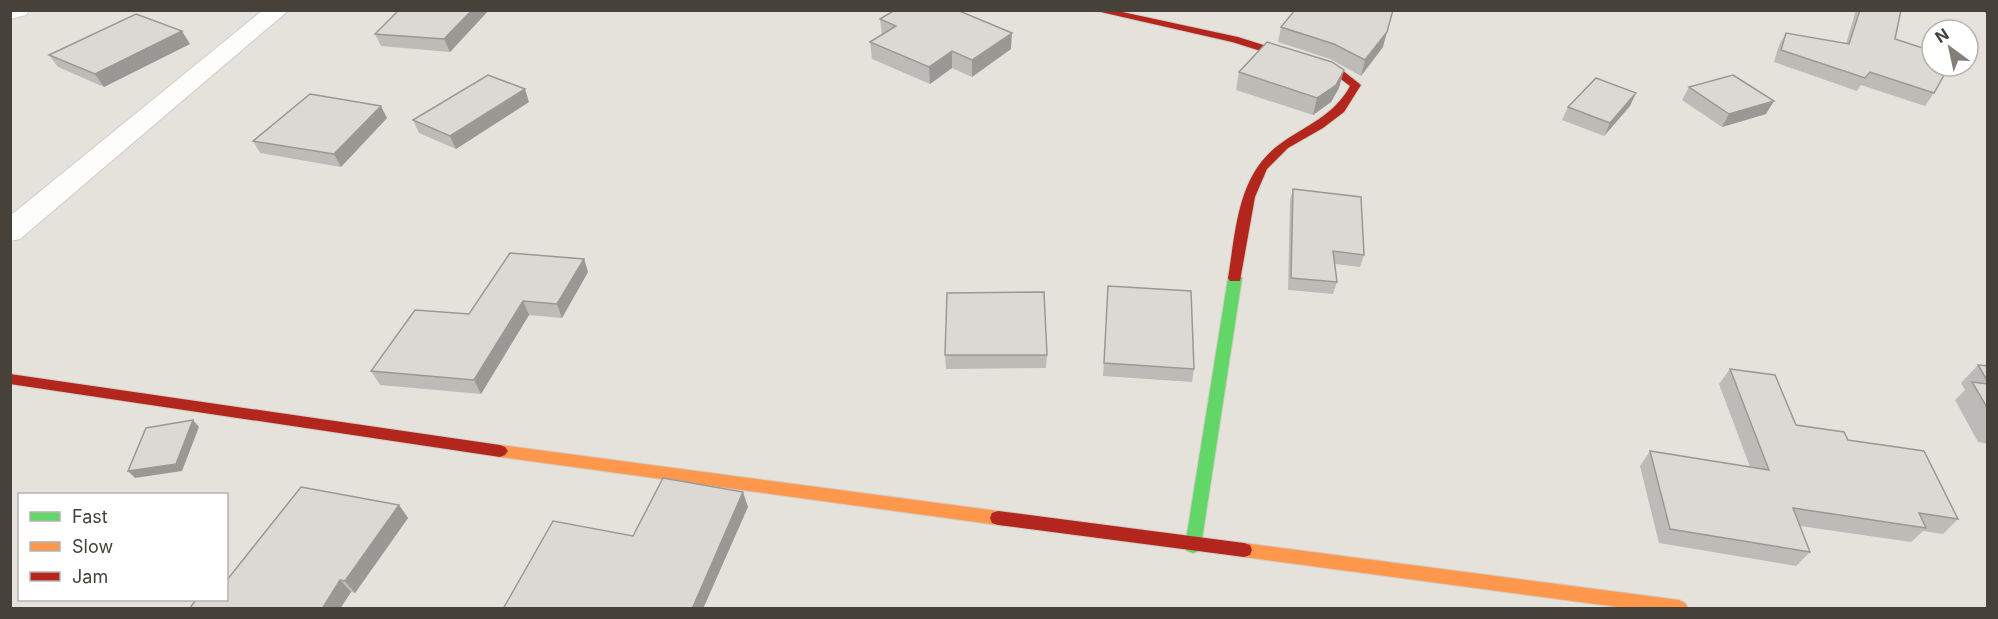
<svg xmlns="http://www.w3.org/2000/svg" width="1998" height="619" font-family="Inter,sans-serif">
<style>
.residential{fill:#e5e2db;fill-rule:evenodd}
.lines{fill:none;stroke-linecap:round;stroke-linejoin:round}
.street-casing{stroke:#d0ceca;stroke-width:2}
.fast-casing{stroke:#d0cdc4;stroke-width:2}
.slow-casing{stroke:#d0cdc4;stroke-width:2}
.jam-casing{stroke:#d0cdc4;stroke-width:2}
.street{fill:#fdfdfc;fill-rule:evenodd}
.fast{fill:#63d668;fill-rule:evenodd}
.slow{fill:#ff974d;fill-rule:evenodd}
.jam{fill:#b3261e;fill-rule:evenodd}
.wall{fill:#bdbbb7}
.shaded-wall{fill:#9a9895}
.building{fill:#dcd9d5;stroke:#9a9895;stroke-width:1.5}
</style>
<rect width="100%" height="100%" fill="#f2f0ec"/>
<path class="residential" d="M 11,11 L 1987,11 L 1987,608 L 11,608 ZM 1932,30 L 1968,30 L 1968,66 L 1932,66 ZM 20,494 L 226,494 L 226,600 L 20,600 Z"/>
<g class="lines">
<defs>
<path id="street" d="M 10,10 L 29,10 L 26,15 L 10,19 Z
M 263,10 L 289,10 L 20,239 L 10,241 L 10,216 Z"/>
<path id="fast" d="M 1235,273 L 1242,278 L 1201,546 L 1199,551 L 1193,553 L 1187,551 L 1185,546 L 1228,278 Z"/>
<path id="slow" d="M 500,445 L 998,511 L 1004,513 L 1006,518 L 1004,523 L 998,525 L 500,457 L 495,455 L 492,451 L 495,447 Z
M 1244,543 L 1679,600 L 1685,603 L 1688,608 L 1625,608 L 1244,557 L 1238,555 L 1236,550 L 1238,545 Z"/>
<path id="jam" d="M 1092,10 L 1113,10 L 1238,37 L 1342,70 L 1361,85 L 1344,112 L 1323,128 L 1288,148 L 1267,169 L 1255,197 L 1240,281 L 1230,281 L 1228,278 C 1236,230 1237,175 1280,144 C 1306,125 1334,116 1350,86 L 1334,74 L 1232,42 Z
M 1982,10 L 1988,10 L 1988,14 Z
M 10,374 L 500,445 L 505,447 L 508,451 L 505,455 L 500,457 L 10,384 Z
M 998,511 L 1244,543 L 1250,545 L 1252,550 L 1250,555 L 1244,557 L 998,525 L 992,523 L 990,518 L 992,513 Z"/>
</defs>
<use href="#street" class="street-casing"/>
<use href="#fast" class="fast-casing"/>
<use href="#slow" class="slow-casing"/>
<use href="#jam" class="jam-casing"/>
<use href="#street" class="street"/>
<use href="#fast" class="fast"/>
<use href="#slow" class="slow"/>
<use href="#jam" class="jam"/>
</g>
<path class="wall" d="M 399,10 L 489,10 L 450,52 L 381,46 L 375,34 Z
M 1856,10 L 1901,10 L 1895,39 L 1934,93 L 1925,106 L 1861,85 L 1857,91 L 1774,62 L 1779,45 L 1786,33 L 1846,44 Z
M 880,19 L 1011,49 L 972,77 L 952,68 L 930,84 L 872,59 L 870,42 L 882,35 Z
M 1281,27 L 1383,47 L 1361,76 L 1330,59 L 1278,42 Z
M 190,44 L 104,87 L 58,67 L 49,55 Z
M 1239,72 L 1339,88 L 1331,102 L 1313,115 L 1236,90 Z
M 1689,87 L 1766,114 L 1722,127 L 1682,100 Z
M 529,102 L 456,149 L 419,133 L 413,120 Z
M 1630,106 L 1604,136 L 1562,120 L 1568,107 Z
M 387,118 L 341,167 L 260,153 L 253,141 Z
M 1293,189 L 1364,255 L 1360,267 L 1335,264 L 1337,282 L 1333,294 L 1288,290 L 1290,200 Z
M 584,259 L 588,272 L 562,318 L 529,315 L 481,394 L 380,385 L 371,371 L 469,314 Z
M 1108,286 L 1194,369 L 1192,382 L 1103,376 Z
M 945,355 L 1047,355 L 1046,368 L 946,369 Z
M 1978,365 L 1988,366 L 1988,444 L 1978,442 L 1955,400 L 1965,390 L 1961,383 Z
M 1730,369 L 1796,425 L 1848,440 L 1958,519 L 1943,534 L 1923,531 L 1911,542 L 1800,526 L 1810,552 L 1796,566 L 1659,543 L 1640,466 L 1650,451 L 1750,467 L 1719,384 Z
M 399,505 L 408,518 L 355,593 L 351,592 L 340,609 L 189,609 Z"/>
<path class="shaded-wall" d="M 472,10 L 489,10 L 450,52 L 444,39 Z
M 182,31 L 190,44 L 104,87 L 95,74 Z
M 1387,32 L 1383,47 L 1361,76 L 1365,60 Z
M 1012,33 L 1011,49 L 972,77 L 972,60 Z
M 952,51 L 952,68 L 930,84 L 929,67 Z
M 1344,70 L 1339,88 L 1331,102 L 1313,115 L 1317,98 Z
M 525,89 L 529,102 L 456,149 L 450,136 Z
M 1636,93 L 1630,106 L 1604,136 L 1610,123 Z
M 1774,101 L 1766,114 L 1722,127 L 1729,114 Z
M 381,106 L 387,118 L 341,167 L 334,154 Z
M 584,259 L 588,272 L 562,318 L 557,304 Z
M 523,301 L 529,315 L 481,394 L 474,380 Z
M 193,420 L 199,427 L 182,471 L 135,478 L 128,471 Z
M 743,492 L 748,507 L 703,609 L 692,609 Z
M 399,505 L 408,518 L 355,593 L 345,581 Z
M 340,580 L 351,592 L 340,609 L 322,609 Z"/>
<path class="building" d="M 399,10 L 472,10 L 444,39 L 375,34 Z
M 895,10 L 957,10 L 1012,33 L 972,60 L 952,51 L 929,67 L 870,42 L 896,26 L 880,19 Z
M 1295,10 L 1393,10 L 1387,32 L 1365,60 L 1334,44 L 1281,27 Z
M 1860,10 L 1901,10 L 1895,39 L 1932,51 L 1932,66 L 1949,66 L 1934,93 L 1870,72 L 1865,78 L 1781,50 L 1786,33 L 1849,44 Z
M 136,14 L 182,31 L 95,74 L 49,55 Z
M 1267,42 L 1332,62 L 1344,70 L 1336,85 L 1317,98 L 1239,72 Z
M 488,75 L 525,89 L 450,136 L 413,120 Z
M 1733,75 L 1774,101 L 1729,114 L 1689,87 Z
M 1596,78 L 1636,93 L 1610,123 L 1568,107 Z
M 310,94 L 381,106 L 334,154 L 253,141 Z
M 1293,189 L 1361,197 L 1364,255 L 1333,251 L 1337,282 L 1291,278 Z
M 510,253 L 584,259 L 557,304 L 523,301 L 474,380 L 371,371 L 415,310 L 469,314 Z
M 1108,286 L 1191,291 L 1194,369 L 1104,363 Z
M 1044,292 L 1047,355 L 945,355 L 947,293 Z
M 1978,365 L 1988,366 L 1988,382 Z
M 1730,369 L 1775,375 L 1796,425 L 1844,432 L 1848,440 L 1924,451 L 1958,519 L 1919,513 L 1926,528 L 1793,508 L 1810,552 L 1670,529 L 1650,451 L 1769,470 Z
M 1972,382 L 1988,384 L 1988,409 Z
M 193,420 L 176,464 L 128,471 L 146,428 Z
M 663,478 L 743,492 L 692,609 L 503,609 L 553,521 L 633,536 Z
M 301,487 L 399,505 L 345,581 L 340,580 L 322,609 L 189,609 L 196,600 L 226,600 L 226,580 L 227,580 Z"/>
<rect width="1998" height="619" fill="none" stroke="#474239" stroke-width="24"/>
<rect x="18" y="493" width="210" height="108" fill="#ffffff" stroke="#b5b3b0" stroke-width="1.5"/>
<rect x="30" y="512" width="30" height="9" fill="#63d668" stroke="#b5b3b0" stroke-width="1.5"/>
<text x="72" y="523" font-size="18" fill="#474239">Fast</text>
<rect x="30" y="542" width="30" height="9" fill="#ff974d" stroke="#b5b3b0" stroke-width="1.5"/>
<text x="72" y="553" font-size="18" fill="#474239">Slow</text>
<rect x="30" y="572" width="30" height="9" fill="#b3261e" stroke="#b5b3b0" stroke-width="1.5"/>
<text x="72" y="583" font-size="18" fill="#474239">Jam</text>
<g transform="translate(1950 48) rotate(327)"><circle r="28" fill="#ffffff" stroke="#b5b3b0" stroke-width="1.5"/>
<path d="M0-4.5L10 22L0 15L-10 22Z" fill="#837f78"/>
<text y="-9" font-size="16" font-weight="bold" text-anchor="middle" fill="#474239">N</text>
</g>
</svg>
